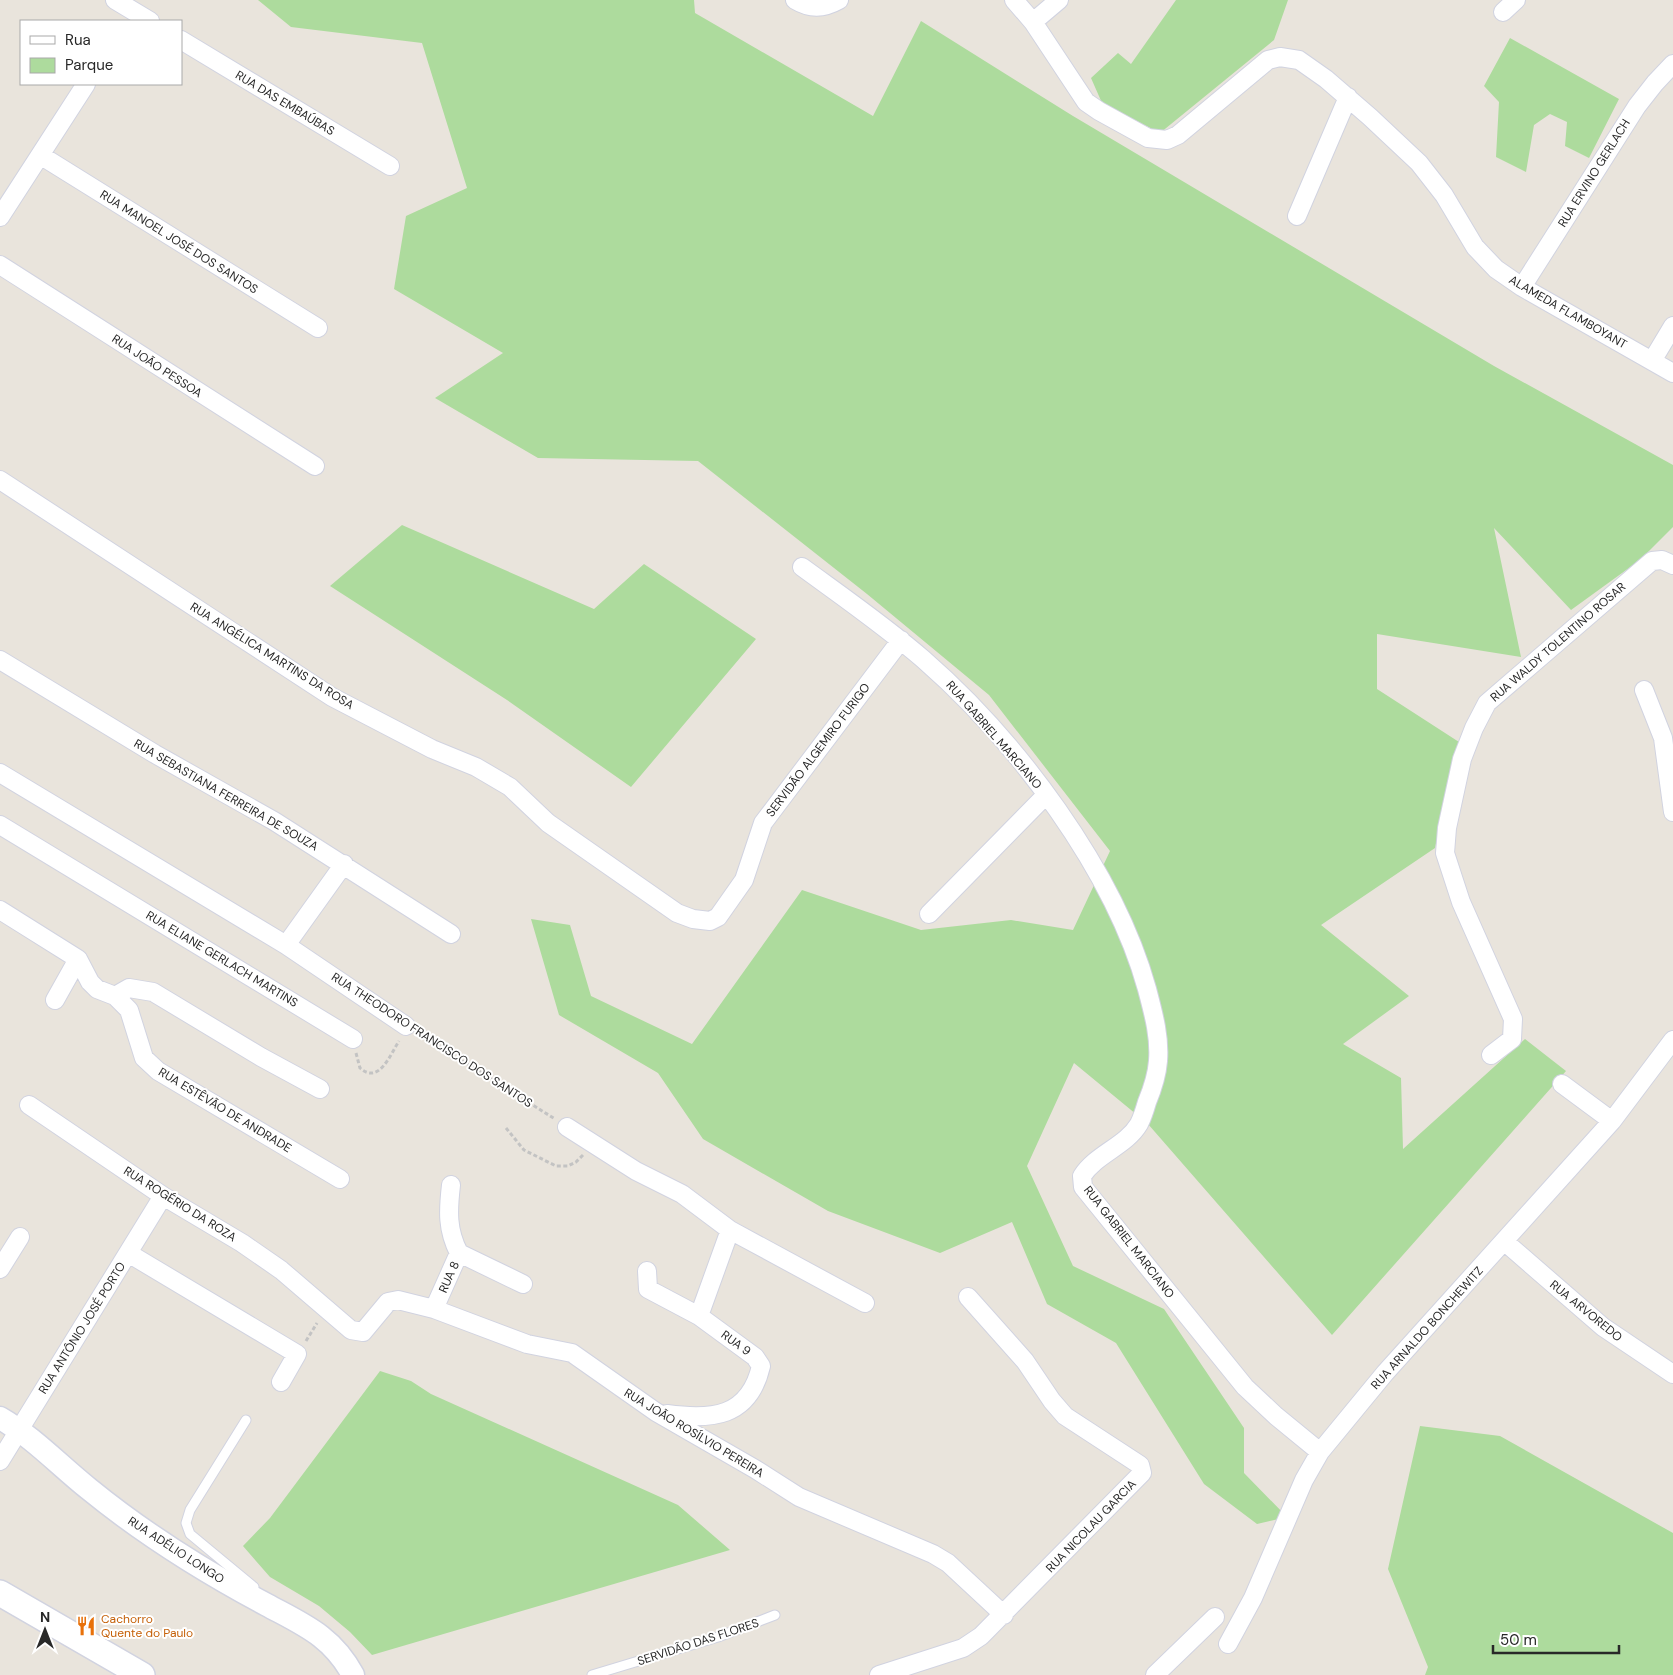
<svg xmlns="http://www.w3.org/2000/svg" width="1673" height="1675" font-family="'DM Sans',sans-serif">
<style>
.green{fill:#addb9d}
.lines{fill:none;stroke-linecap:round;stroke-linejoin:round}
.service-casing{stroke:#d1d3e0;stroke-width:11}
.minor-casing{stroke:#d1d3e0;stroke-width:20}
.tertiary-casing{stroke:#d1d3e0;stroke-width:25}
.secondary-casing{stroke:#d1d3e0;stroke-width:28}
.path{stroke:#c3c3c3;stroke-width:3;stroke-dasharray:4 2.5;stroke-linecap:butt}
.service{stroke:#fff;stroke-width:9}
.minor{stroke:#fff;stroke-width:18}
.tertiary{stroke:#fff;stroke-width:22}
.secondary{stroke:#fff;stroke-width:25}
.labels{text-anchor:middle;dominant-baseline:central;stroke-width:4;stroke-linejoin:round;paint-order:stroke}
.street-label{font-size:12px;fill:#282828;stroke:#fff}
.food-label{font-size:12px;fill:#c56008;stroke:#fff;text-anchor:start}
</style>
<rect width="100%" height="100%" fill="#e9e4dc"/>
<path class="green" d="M 258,0 L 694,0 L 695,13 L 873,116 L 921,21 L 1073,116 L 1494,366 L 1673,465 L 1673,527 L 1640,560 L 1571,610 L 1494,528 L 1521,657 L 1377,634 L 1377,689 L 1459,742 L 1435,848 L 1321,925 L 1409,996 L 1343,1044 L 1401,1078 L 1403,1149 L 1525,1039 L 1566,1071 L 1332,1335 L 1148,1124 L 1074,1063 L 1027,1166 L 1073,1266 L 1164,1309 L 1244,1428 L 1244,1473 L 1287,1517 L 1257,1524 L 1204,1484 L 1116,1343 L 1047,1304 L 1012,1222 L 940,1253 L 828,1211 L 703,1139 L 658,1073 L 559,1015 L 531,919 L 570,925 L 591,996 L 692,1044 L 802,890 L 921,930 L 1011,920 L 1073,930 L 1110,851 L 989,695 L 867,594 L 698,461 L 538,458 L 435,398 L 503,353 L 394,289 L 406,216 L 467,188 L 422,43 L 291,27 Z
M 1176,0 L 1288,0 L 1274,40 L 1160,133 L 1102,103 L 1091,78 L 1118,53 L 1131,64 Z
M 1510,38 L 1619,99 L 1589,158 L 1565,146 L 1567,122 L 1550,114 L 1534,125 L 1526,172 L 1496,157 L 1499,102 L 1484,86 Z
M 402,525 L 594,609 L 644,564 L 756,639 L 631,787 L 507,700 L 330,586 Z
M 380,1371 L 411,1381 L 431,1394 L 678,1505 L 730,1550 L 372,1655 L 350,1632 L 319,1606 L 270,1577 L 243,1546 L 270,1518 Z
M 1420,1426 L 1500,1436 L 1673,1533 L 1673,1675 L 1425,1675 L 1428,1667 L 1388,1569 Z"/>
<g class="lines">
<defs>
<path id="service" d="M 246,1420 L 190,1510 L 186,1523 L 190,1534 L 254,1587
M 592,1675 L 718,1637 L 775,1615"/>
<path id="minor" d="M 115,0 L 150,21
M 795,0 C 810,9 823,9 839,0
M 1014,0 L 1033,22 L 1086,102 L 1099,111 L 1148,138 L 1167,140 L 1178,135 L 1268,60 L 1280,57 L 1299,60 L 1326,79 L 1370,117 L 1419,163 L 1444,195 L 1475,247 L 1496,269 L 1522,287 L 1673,373
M 1503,12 L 1516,0
M 1033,22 L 1059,0
M 181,40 L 390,166
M 40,155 L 318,328
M 1297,216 L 1348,97
M 0,217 L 86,84
M 0,265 L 315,466
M 1522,287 L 1637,106 L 1655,83 L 1673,64
M 1652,361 L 1673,326
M 0,480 L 332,697 L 432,749 L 476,767 L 510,787 L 548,823 L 677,913 L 693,919 L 710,921 L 718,917 L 744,880 L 763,823 L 901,640
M 802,567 C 843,597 885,626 923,659 C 1016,740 1114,870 1147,989 C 1153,1012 1160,1036 1158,1061 C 1157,1074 1152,1090 1147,1102 C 1145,1109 1142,1118 1139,1124 C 1126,1146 1096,1154 1082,1176 L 1083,1187 L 1245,1387 L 1276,1416 L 1320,1452
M 0,660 L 155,754 L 274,821 L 451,934
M 1644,690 L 1663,738 L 1673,812
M 0,773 L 286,945 L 406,1026
M 0,825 L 353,1039
M 0,910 L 78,959 L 90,982 L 97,989 L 115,996 L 129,1010 L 144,1058 L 158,1071 L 340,1179
M 929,914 L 1046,795
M 286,945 L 344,864
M 115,996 L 129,988 L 153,992 L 261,1057 L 320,1089
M 55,1000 L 78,959
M 1491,1055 L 1512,1039 L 1513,1019 L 1461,902 L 1445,853 L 1447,828 L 1462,759 L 1474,728 L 1487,703 L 1652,561 L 1662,560 L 1673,565
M 1562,1084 L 1612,1121
M 29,1105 L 163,1196 L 242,1243 L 281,1270 L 351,1330 L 363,1332 L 388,1302 L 398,1300 L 434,1309 L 527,1344 L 572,1353 L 656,1412 L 755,1469 L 799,1497 L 933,1554 L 948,1563 L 1004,1615
M 567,1127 L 636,1171 L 682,1194 L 730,1230 L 865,1303
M 1505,1242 L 1603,1327 L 1673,1374
M 128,1253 L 297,1354 L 281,1382
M 459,1253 L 523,1284
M 0,1269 L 20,1237
M 647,1271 L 648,1289 L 699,1316
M 434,1309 L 459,1253 C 447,1230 448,1211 451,1185
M 667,1414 C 711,1420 749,1418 761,1366 L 755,1357 L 699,1316 L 730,1230
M 0,1461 L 163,1196
M 1228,1644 L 1253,1598 L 1304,1480 L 1320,1452 L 1385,1373 L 1612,1121 L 1673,1040
M 879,1675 L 963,1648 L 981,1636 L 1142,1473 L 1140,1465 L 1065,1416 L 1052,1401 L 1025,1361 L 968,1297
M 1155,1675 L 1215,1617"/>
<path id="tertiary" d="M 0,1418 C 33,1437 59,1465 89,1489 C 143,1533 205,1572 267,1605 C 304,1625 332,1636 353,1675"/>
<path id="secondary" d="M 0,1593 L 142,1675"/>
</defs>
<use href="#service" class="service-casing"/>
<use href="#minor" class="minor-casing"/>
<use href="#tertiary" class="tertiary-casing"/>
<use href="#secondary" class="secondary-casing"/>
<path class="path" d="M 418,1033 L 555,1119
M 356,1053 L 360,1068 C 379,1085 390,1055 399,1041
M 506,1128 L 524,1150 L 556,1166 L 568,1166 L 576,1162 L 583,1155
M 306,1341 L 317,1323"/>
<use href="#service" class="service"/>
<use href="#minor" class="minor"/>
<use href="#tertiary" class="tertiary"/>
<use href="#secondary" class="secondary"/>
</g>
<defs>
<symbol id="restaurant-bare" viewBox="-9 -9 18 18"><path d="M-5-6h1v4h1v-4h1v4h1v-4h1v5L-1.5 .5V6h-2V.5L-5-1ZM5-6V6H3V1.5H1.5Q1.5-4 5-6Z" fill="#e8710a" stroke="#fff" stroke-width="2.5" paint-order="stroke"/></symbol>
</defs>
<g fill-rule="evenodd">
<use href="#restaurant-bare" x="72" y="1612" width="28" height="28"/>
</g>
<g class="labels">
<g class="street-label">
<text transform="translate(285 103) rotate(31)">RUA DAS EMBAÚBAS</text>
<text transform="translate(1594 173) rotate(-58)">RUA ERVINO GERLACH</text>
<text transform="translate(179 242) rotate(32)">RUA MANOEL JOSÉ DOS SANTOS</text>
<text transform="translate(1568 312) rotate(30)">ALAMEDA FLAMBOYANT</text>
<text transform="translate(157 366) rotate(33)">RUA JOÃO PESSOA</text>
<text transform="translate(1558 642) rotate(-41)">RUA WALDY TOLENTINO ROSAR</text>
<text transform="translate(272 656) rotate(32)">RUA ANGÉLICA MARTINS DA ROSA</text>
<text transform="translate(994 735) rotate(49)">RUA GABRIEL MARCIANO</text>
<text transform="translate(818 750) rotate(-53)">SERVIDÃO ALGEMIRO FURIGO</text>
<text transform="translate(226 795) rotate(30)">RUA SEBASTIANA FERREIRA DE SOUZA</text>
<text transform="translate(222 959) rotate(31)">RUA ELIANE GERLACH MARTINS</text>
<text transform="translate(432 1040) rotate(33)">RUA THEODORO FRANCISCO DOS SANTOS</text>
<text transform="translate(225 1110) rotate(31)">RUA ESTÊVÃO DE ANDRADE</text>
<text transform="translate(180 1204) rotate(32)">RUA ROGÉRIO DA ROZA</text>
<text transform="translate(1129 1242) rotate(52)">RUA GABRIEL MARCIANO</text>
<text transform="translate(449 1277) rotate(-66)">RUA 8</text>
<text transform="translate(1586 1311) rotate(39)">RUA ARVOREDO</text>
<text transform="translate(82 1328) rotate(-58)">RUA ANTÔNIO JOSÉ PORTO</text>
<text transform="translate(1427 1328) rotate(-48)">RUA ARNALDO BONCHEWITZ</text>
<text transform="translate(736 1343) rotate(36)">RUA 9</text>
<text transform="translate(694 1433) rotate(31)">RUA JOÃO ROSÍLVIO PEREIRA</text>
<text transform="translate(1091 1526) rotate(-46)">RUA NICOLAU GARCIA</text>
<text transform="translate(176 1550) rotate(33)">RUA ADÉLIO LONGO</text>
<text transform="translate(698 1642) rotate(-18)">SERVIDÃO DAS FLORES</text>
</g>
<g class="food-label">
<text x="101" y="1619">Cachorro<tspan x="101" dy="14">Quente do Paulo</tspan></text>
</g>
</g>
<rect x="20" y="20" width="162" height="65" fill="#ffffff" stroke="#a9a9a9"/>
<rect x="30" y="36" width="25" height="8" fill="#ffffff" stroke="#a9a9a9"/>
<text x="65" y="45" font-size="15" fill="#282828">Rua</text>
<rect x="30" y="58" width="25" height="15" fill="#addb9d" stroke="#a9a9a9"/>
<text x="65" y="70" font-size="15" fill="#282828">Parque</text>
<g transform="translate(45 1630)" stroke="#ffffff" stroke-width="4" paint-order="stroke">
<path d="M0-4L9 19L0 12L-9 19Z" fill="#282828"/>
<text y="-8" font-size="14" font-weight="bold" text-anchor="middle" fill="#282828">N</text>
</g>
<path d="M1493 1645v8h126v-8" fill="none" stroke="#282828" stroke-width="2.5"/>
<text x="1500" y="1645" font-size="15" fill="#282828" stroke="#ffffff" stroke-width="4" paint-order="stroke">50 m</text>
</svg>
